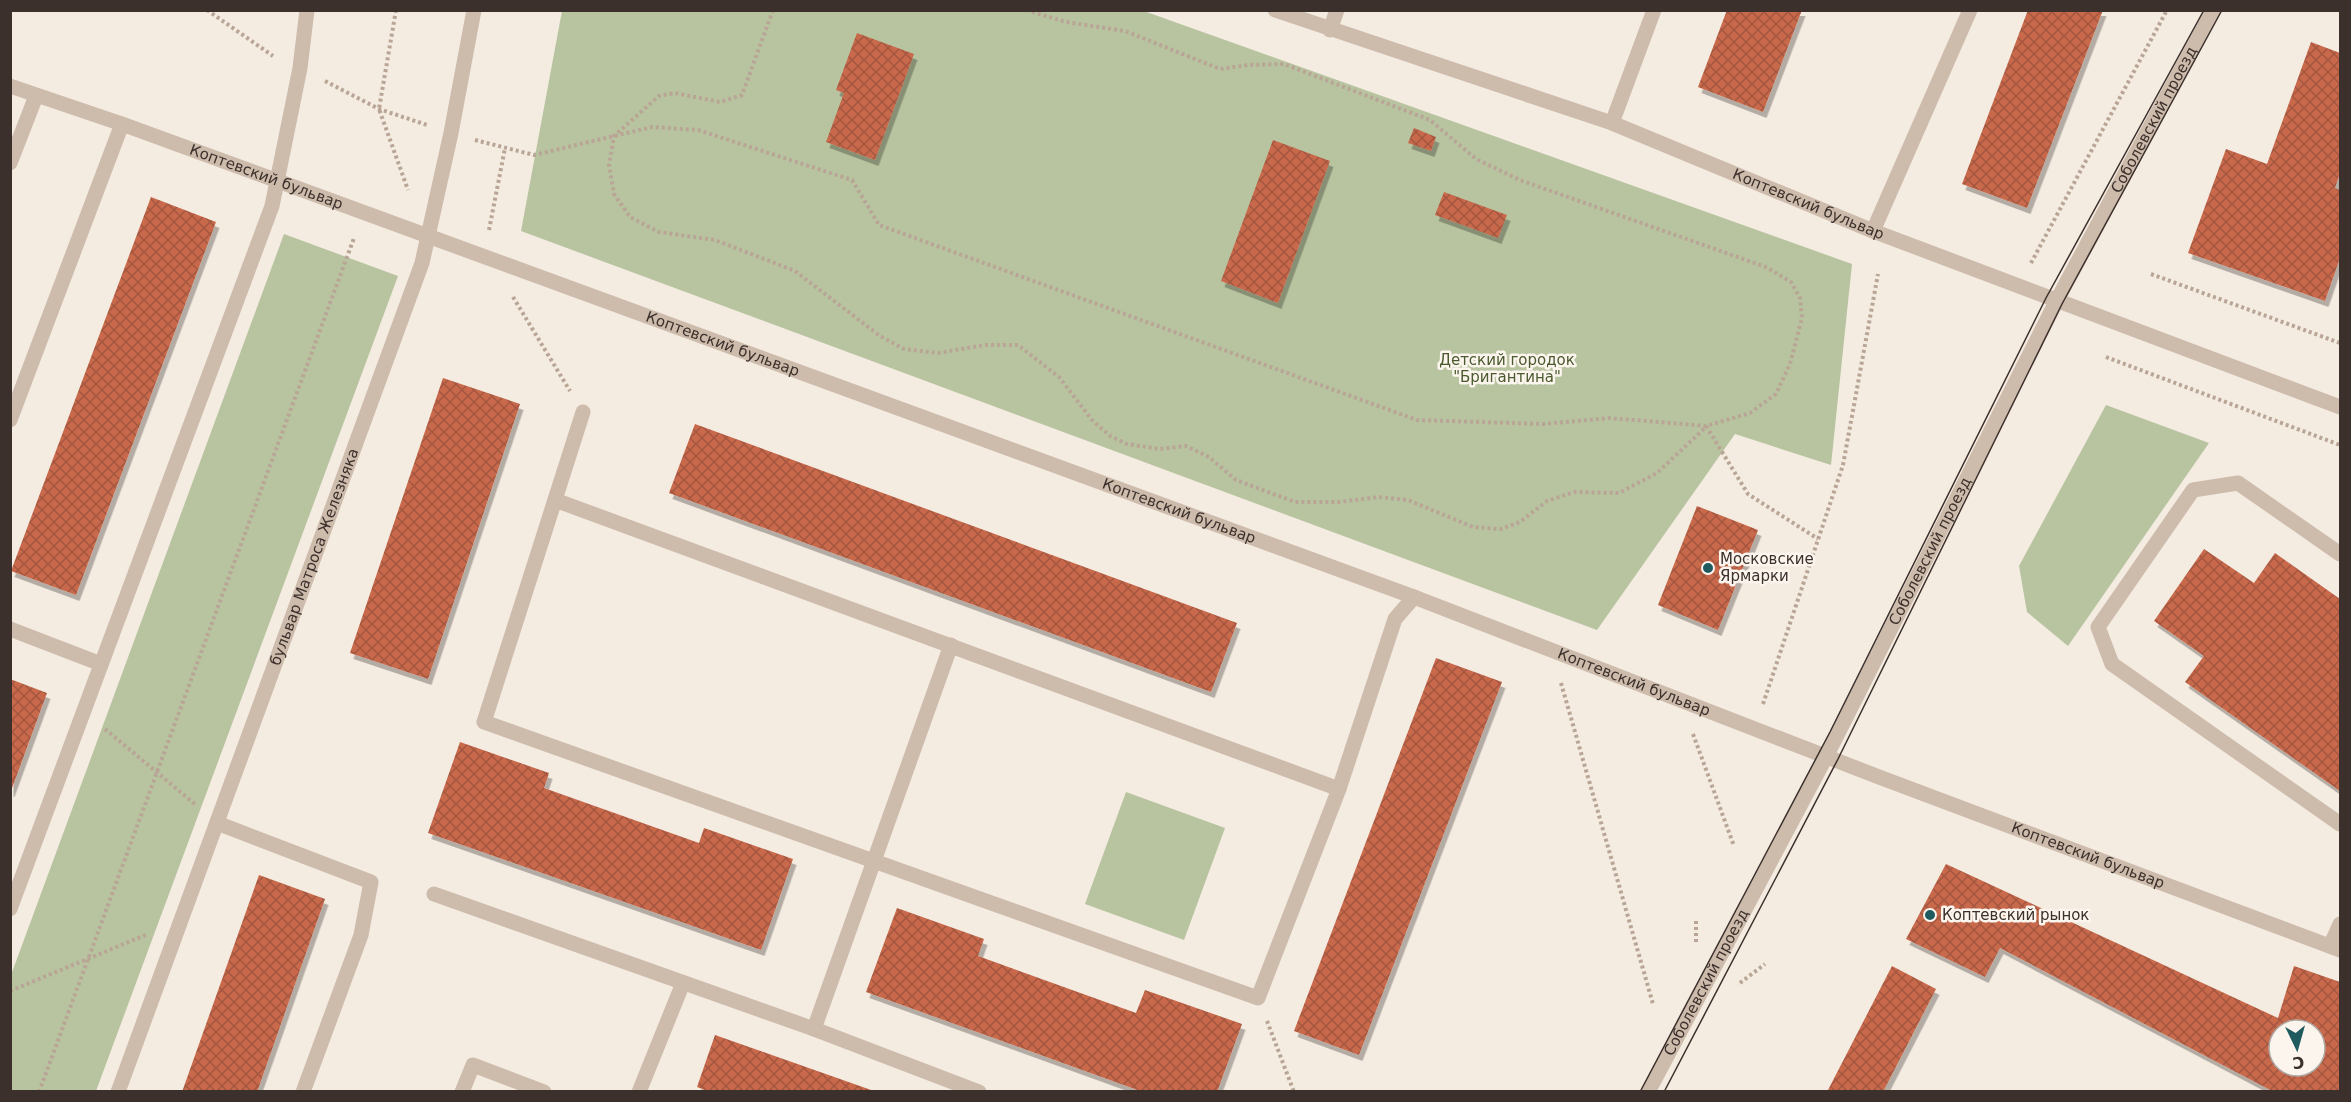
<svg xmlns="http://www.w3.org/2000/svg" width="2351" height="1102" font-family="'DejaVu Sans',sans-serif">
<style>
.green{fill:#b8c4a0}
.building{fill:url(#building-cross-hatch);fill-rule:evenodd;filter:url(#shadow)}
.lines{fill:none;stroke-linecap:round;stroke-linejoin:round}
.path{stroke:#b9a596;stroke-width:4;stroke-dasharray:3 3;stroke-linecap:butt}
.minor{stroke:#cdbbac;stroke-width:15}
.tram{stroke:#3b302b;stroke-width:1.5}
.poi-dot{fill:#1f5a5e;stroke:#fbf5ee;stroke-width:2}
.labels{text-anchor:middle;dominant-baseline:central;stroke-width:5;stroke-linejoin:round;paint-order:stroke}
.street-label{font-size:15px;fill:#3b302b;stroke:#fbf5ee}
.park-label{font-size:15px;fill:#4a5a2e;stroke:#fbf5ee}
.poi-label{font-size:15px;fill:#3b302b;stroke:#fbf5ee;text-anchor:start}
</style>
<defs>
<pattern id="building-cross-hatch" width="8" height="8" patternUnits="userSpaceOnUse" patternTransform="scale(1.5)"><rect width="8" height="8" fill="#c8694b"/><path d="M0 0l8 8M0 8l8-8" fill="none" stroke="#a4573f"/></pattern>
<filter id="shadow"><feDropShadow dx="3.5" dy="6" stdDeviation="0" flood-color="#0004"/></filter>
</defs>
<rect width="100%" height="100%" fill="#f4ebe1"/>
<path class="green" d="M 1141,10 L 1852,264 L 1831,465 L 1735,434 L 1597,630 L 521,231 L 562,11 Z
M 284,234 L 398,276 L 96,1091 L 11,1091 L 11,975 Z
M 2106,405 L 2209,443 L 2068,646 L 2027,612 L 2019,566 Z
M 1126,792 L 1225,828 L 1184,940 L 1085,904 Z"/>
<path class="building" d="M 1727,10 L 1802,10 L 1763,112 L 1698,87 Z
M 2028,10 L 2103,10 L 2027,208 L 1962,184 Z
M 857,33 L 914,54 L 875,160 L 826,142 L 844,93 L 836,90 Z
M 2311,42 L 2340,53 L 2340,173 L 2335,188 L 2340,190 L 2340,258 L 2325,301 L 2188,253 L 2226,149 L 2267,164 Z
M 1414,128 L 1436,137 L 1431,151 L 1408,143 Z
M 1273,140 L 1330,161 L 1278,303 L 1221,281 Z
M 1444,192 L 1507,215 L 1498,238 L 1435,215 Z
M 151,197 L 216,222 L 76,595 L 11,571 Z
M 443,378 L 520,404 L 428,679 L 350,653 Z
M 695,424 L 1237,623 L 1211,692 L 669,493 Z
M 1697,506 L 1758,530 L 1718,630 L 1658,605 Z
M 2204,549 L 2254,583 L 2275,553 L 2340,599 L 2340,791 L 2185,682 L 2204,656 L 2154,621 Z
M 1436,658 L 1502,682 L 1359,1055 L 1294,1031 Z
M 10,679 L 47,693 L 11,791 L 10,791 Z
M 460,742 L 549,773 L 544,788 L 699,843 L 704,828 L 793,859 L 761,950 L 428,833 Z
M 1946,864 L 2278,1018 L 2294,966 L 2340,982 L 2340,1092 L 2274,1092 L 2000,948 L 1985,977 L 1906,939 ZM 2279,1030 L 2315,1030 L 2315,1066 L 2279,1066 Z
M 259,875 L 325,899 L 257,1092 L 182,1092 Z
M 897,908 L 984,939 L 978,956 L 1136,1013 L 1145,990 L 1242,1024 L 1217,1092 L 1143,1092 L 866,992 Z
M 1892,966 L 1936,989 L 1883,1092 L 1827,1092 Z
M 715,1035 L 874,1091 L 874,1092 L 710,1092 L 697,1087 Z"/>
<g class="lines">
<path class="path" d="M 207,10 L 273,56
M 396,10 L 379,109 L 408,190
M 773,10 L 742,95 L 720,102 L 675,93 L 659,96 L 614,136 L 609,165 L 614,194 L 630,217 L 659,232 L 715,240 L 795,271 L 880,336 L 904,349 L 938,353 L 985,345 L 1018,345 L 1059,377 L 1092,420 L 1110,436 L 1127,444 L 1160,449 L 1186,446 L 1209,457 L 1236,480 L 1295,502 L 1339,502 L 1379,497 L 1408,500 L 1473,527 L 1501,529 L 1520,522 L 1547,501 L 1574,492 L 1619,493 L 1657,473 L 1706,427
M 325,81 L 379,109 L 427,125
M 475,140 L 534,155 L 652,127 L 698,130 L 852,180 L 879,225 L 1417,420 L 1544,424 L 1609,418 L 1706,426 L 1750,413 L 1776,394 L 1790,364 L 1802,318 L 1800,298 L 1791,282 L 1766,267 L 1520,180 L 1476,159 L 1430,120 L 1284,64 L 1248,65 L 1220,69 L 1125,31 L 1066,22 L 1026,10
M 489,230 L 505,148
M 2031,263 L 2167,10
M 2151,274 L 2340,343
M 513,297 L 570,391
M 2106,357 L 2340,445
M 1706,426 L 1748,494 L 1818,539
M 1561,683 L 1653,1004
M 1763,704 L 1843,465 L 1878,274
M 105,729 L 196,805
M 1693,734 L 1734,846
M 1696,921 L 1696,942
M 1740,983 L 1765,964
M 10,991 L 148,934
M 1267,1021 L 1294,1092
M 39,1092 L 354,238"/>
<g class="minor">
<path id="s1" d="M 1275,10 L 1612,123 L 1873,231 L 2340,407"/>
<path d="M 1330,30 L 1337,10"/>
<path id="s2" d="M 10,86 L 122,124 L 1414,597 L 1879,777 L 2340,950"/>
<path d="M 1612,123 L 1654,10"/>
<path d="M 10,163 L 36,96"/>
<path d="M 1873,231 L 1970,10"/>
<path d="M 583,412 L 484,722 L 1258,998 L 1339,789 L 1395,619 L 1414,597"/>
<path d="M 10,420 L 122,124"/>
<path d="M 555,500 L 1339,789"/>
<path d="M 2340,554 L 2238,483 L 2193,490 L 2098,627 L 2112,664 L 2340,824"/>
<path d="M 10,629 L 101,664"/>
<path d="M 951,645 L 814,1029 L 979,1092"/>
<path d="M 217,823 L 371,882 L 361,935 L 303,1092"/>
<path d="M 434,894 L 814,1029"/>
<path d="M 10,909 L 272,206 L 300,68 L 307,10"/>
<path d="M 2330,946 L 2340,924"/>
<path id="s3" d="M 118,1092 L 422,263 L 451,133 L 474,10"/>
<path d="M 462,1092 L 473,1065 L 544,1092"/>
<path d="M 639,1092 L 683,983"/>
<path id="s4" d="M 1648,1092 L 1827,755 L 2056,302 L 2213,10"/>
</g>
<path class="tram" d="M 1640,1092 L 1830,732 L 2046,298 L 2204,10
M 1664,1092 L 1838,759 L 2062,304 L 2222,10"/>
</g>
<g class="poi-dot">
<circle cx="1708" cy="568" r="6"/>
<circle cx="1930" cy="915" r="6"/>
</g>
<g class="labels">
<g class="street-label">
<text stroke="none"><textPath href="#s4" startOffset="1096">Соболевский проезд</textPath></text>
<text stroke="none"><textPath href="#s2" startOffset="272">Коптевский бульвар</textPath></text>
<text stroke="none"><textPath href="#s1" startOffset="568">Коптевский бульвар</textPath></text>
<text stroke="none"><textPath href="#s2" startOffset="758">Коптевский бульвар</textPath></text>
<text stroke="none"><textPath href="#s2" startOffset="1244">Коптевский бульвар</textPath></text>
<text stroke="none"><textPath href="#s4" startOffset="610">Соболевский проезд</textPath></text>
<text stroke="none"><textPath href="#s3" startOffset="570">бульвар Матроса Железняка</textPath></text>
<text stroke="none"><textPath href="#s2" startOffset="1730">Коптевский бульвар</textPath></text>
<text stroke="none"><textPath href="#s2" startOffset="2216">Коптевский бульвар</textPath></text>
<text stroke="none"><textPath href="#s4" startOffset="124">Соболевский проезд</textPath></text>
</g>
<g class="park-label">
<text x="1507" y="360">Детский городок<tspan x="1507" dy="17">"Бригантина"</tspan></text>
</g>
<g class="poi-label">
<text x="1720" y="559">Московские<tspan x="1720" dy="17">Ярмарки</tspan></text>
<text x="1942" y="915">Коптевский рынок</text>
</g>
</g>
<rect width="2351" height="1102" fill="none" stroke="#3b302b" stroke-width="24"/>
<g transform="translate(2297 1048) rotate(175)"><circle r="28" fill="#fbf5ee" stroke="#aea6a0" stroke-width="1.5"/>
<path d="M0-4.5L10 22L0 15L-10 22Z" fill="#1f5a5e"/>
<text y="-9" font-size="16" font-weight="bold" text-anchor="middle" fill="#3b302b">С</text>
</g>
</svg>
